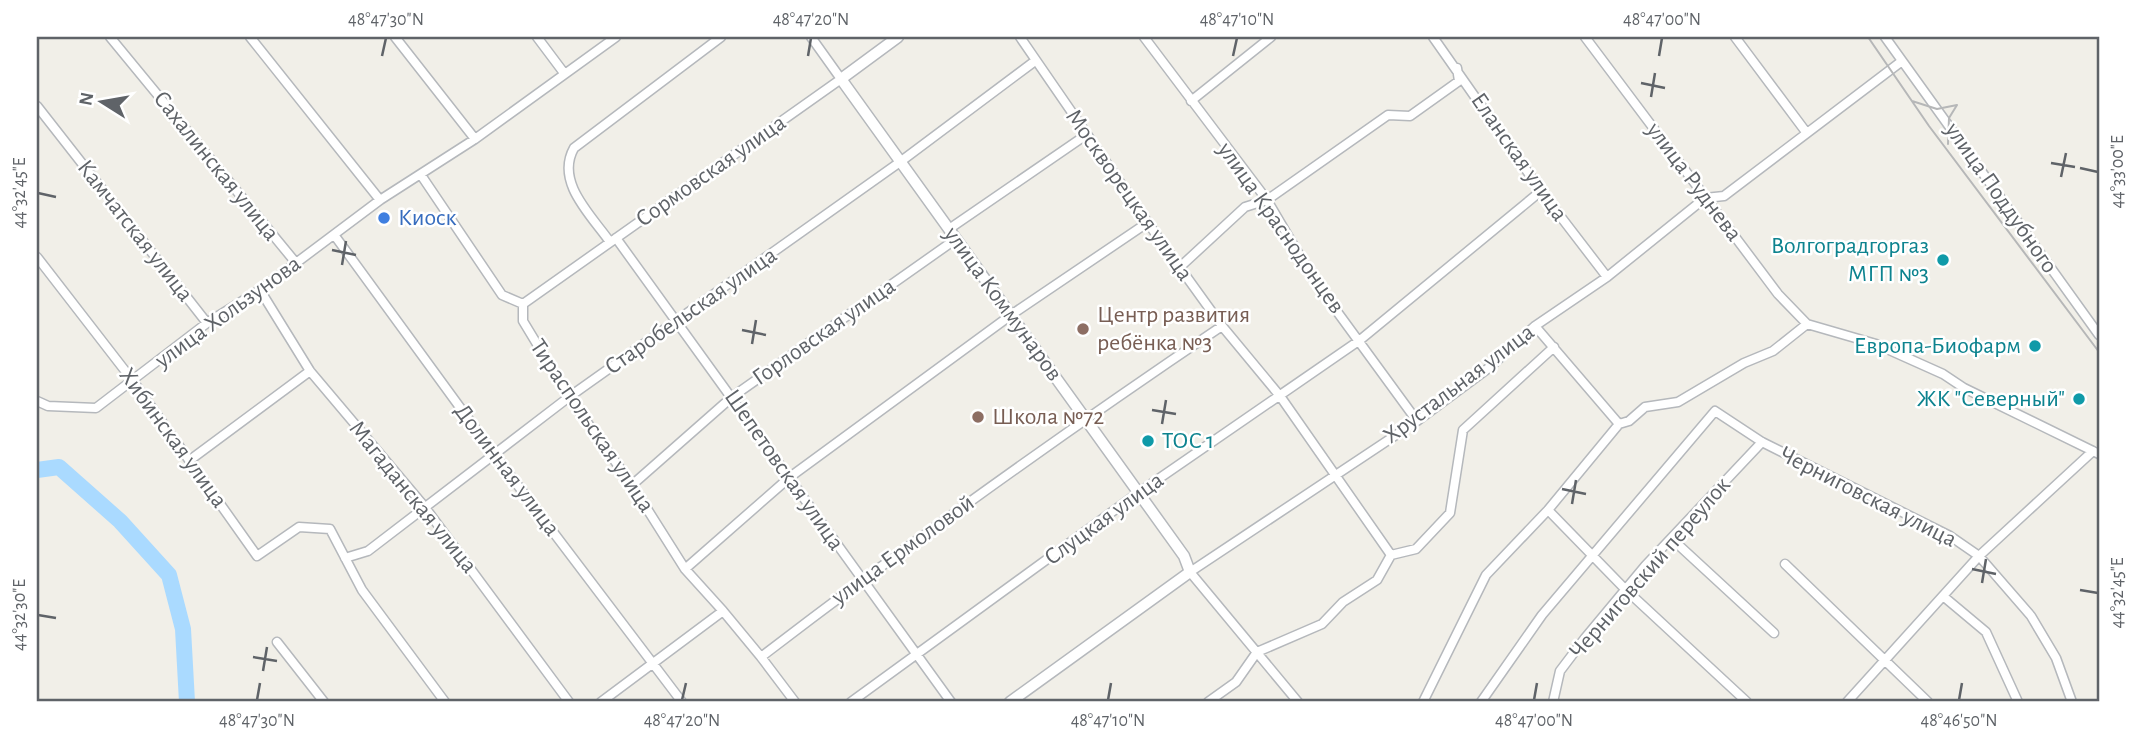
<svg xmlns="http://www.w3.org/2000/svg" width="2136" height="739" font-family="'Alegreya Sans',sans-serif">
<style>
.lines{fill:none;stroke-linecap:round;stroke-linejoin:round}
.river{stroke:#aadaff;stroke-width:16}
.minor-casing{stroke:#b5b8bc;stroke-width:11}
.tertiary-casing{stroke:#b5b8bc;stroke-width:13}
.minor{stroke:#fff;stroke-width:8}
.tertiary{stroke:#fff;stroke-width:10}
.tram{stroke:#b6b7b8;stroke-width:2}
.ticks{fill:none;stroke:#5f6368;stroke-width:2.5}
.shop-dot{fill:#3f7fe0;stroke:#fff;stroke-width:2.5}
.culture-dot{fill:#0f9aa8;stroke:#fff;stroke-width:2.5}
.education-dot{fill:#8d6e63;stroke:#fff;stroke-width:2.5}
.labels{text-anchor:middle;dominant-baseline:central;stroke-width:5;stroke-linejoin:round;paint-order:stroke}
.street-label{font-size:24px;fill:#5f6368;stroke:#fff}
.shop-label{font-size:24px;fill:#366cbe;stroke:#fff;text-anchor:start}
.culture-label{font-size:24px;fill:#0d838f;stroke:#fff;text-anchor:end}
.education-label{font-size:24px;fill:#785e54;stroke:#fff;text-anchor:start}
.neatline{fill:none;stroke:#5f6368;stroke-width:2.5}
.ticks-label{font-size:18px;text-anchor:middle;fill:#5f6368}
</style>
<rect width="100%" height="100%" fill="#f1efe8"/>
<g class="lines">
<path class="river" d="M 37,470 L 59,467 L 120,521 L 169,575 L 183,629 L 187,702"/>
<defs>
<path id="minor" d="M 110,37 L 296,263
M 250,37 L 380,200
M 395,37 L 475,139
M 537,37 L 564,73
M 1020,37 L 1155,233 L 1222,326 L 1280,396 L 1391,555
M 1144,37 L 1267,200 L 1314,280 L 1417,421
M 1433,37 L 1541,191 L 1607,277
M 1585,37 L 1778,294 L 1807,324 L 1876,344 L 1943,374 L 1964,388 L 2099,454
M 1735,37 L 1806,132
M 1885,37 L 2099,335
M 1191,101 L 1271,37
M 37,106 L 207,323
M 421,175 L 502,295 L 523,304 L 523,321 L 569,397 L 632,485 L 685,569 L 723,611
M 949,229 L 1086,135
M 335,236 L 494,454 L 682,702
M 616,238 L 951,702
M 610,242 C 591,215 555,182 574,148 L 721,37
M 37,257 L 133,381 L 257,556 L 299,527 L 330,529 L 362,590 L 445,702
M 1180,267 L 1245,207 L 1267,200 L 1388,115 L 1410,116 L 1459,81 L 1457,68
M 260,290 L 310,371 L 424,506 L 569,702
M 523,304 L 841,79 L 811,37
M 1535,326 L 1619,424
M 37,401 L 48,406 L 96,408 L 207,323 L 260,290 L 380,200 L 475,139 L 616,37
M 190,460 L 310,371
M 632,485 L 732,397 L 956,239
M 1548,510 L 1625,589 L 1747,702
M 1672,539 L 1774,633
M 1391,555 L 1416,549 L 1450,513 L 1463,430 L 1554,347
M 345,558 L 368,551 L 569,397 L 900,162 L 1035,61
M 1785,564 L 1928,702
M 685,569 L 790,477 L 1011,315 L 1147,223
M 1943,596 L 1986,632 L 2018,702
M 277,642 L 324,702
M 761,657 L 795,702
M 601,702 L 723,611 L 761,657 C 911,542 1065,432 1222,326
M 851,702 L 1138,493 L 1360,340 L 1541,191
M 1208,702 L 1236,682 L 1257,652 L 1322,624 L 1343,602 L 1377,580 L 1391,555
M 1298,702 L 1190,572 L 1417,421 L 1490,367 L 1535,326 L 1607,277 L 1705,198 L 1724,196 L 1902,61
M 1423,702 L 1486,575 L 1548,510 L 1619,424 L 1629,421 L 1645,407 L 1678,402 L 1744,363 L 1773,351 L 1807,324
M 1481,702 L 1542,615 L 1715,411 L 1762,442 L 1950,536 L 1979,556 L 2031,616 L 2056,658 L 2072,702
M 1553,702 L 1560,671 L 1585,638 L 1645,566 L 1762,442
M 1847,702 L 1979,556 L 2093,451"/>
<path id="tertiary" d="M 898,37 L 841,79 L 1184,556 L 1190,572 L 1010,702"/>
</defs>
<use href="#minor" class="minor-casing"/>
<use href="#tertiary" class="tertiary-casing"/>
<use href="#minor" class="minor"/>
<use href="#tertiary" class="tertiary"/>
<path class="tram" d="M 1868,37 L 1929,126 L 2099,352
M 1912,101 L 1937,109 L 1957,105
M 1948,144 L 1949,118 L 1957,105"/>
</g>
<path class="ticks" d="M 382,56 L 386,38M 808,56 L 811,38M 1233,56 L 1237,38M 1659,56 L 1662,38M 1641,83 L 1665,88M 1651,97 L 1655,73M 2051,163 L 2075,167M 2080,168 L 2098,172M 2061,177 L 2066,153M 38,193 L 56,197M 332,250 L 356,255M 342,265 L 346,241M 742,330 L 766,335M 752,344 L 756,320M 1152,410 L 1176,414M 1162,424 L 1166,400M 1562,489 L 1586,494M 1572,504 L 1576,480M 1972,569 L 1996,574M 1982,583 L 1986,559M 2080,590 L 2098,593M 38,615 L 56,618M 253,657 L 277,661M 263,671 L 267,647M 257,700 L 260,683M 682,700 L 686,683M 1108,700 L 1111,683M 1534,700 L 1537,683M 1959,700 L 1962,683"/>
<circle class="shop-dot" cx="384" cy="218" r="7"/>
<g class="culture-dot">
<circle cx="1943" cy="260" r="7"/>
<circle cx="2035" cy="346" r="7"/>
<circle cx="2079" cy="399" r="7"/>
<circle cx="1148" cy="441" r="7"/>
</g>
<g class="education-dot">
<circle cx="1083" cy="329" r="7"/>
<circle cx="978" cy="417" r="7"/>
</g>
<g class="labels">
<g class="street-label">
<text transform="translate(1519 157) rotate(55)">Еланская улица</text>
<text transform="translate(216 166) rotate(51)">Сахалинская улица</text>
<text transform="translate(711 171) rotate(-35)">Сормовская улица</text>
<text transform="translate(1694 182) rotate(53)">улица Руднева</text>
<text transform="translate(1129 195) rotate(55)">Москворецкая улица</text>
<text transform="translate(2001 198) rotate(55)">улица Поддубного</text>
<text transform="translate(1281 228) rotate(55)">улица Краснодонцев</text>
<text transform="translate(135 231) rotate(52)">Камчатская улица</text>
<text transform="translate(1003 304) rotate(54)">улица Коммунаров</text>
<text transform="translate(691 311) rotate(-35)">Старобельская улица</text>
<text transform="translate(228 312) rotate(-36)">улица Хользунова</text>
<text transform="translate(824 332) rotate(-35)">Горловская улица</text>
<text transform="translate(1459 384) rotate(-37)">Хрустальная улица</text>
<text transform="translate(592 426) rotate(56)">Тираспольская улица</text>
<text transform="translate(173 438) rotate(54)">Хибинская улица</text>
<text transform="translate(507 470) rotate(53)">Долинная улица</text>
<text transform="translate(784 470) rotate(55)">Шепетовская улица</text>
<text transform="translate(413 497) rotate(51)">Магаданская улица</text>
<text transform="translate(1868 497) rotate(27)">Черниговская улица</text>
<text transform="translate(1104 519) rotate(-36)">Слуцкая улица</text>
<text transform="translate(903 550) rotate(-36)">улица Ермоловой</text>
<text transform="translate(1650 568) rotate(-49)">Черниговский переулок</text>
</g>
<g class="shop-label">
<text x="398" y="218">Киоск</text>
</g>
<g class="culture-label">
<text x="1929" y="246">Волгоградгоргаз<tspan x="1929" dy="28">МГП №3</tspan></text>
<text x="2021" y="346">Европа-Биофарм</text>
<text x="2065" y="399">ЖК "Северный"</text>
<text x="1162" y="441" text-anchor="start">ТОС 1</text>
</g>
<g class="education-label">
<text x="1097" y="315">Центр развития<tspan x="1097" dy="28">ребёнка №3</tspan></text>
<text x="992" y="417">Школа №72</text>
</g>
</g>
<rect width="2136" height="739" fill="none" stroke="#ffffff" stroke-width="77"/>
<g transform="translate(102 102) rotate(281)" stroke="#ffffff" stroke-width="5" paint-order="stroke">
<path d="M0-5L12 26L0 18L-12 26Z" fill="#5f6368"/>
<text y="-10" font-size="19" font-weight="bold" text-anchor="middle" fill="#5f6368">N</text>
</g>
<rect x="38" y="38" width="2060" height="662" class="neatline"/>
<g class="ticks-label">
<text x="386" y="25">48°47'30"N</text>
<text x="811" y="25">48°47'20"N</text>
<text x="1237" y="25">48°47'10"N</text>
<text x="1662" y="25">48°47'00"N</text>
<text transform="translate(2117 172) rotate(-90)" y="6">44°33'00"E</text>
<text transform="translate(19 193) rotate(-90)" y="6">44°32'45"E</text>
<text transform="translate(2117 593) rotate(-90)" y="6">44°32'45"E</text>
<text transform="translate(19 615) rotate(-90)" y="6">44°32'30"E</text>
<text x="257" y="726">48°47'30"N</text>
<text x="682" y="726">48°47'20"N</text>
<text x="1108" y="726">48°47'10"N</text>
<text x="1534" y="726">48°47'00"N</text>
<text x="1959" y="726">48°46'50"N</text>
</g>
</svg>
